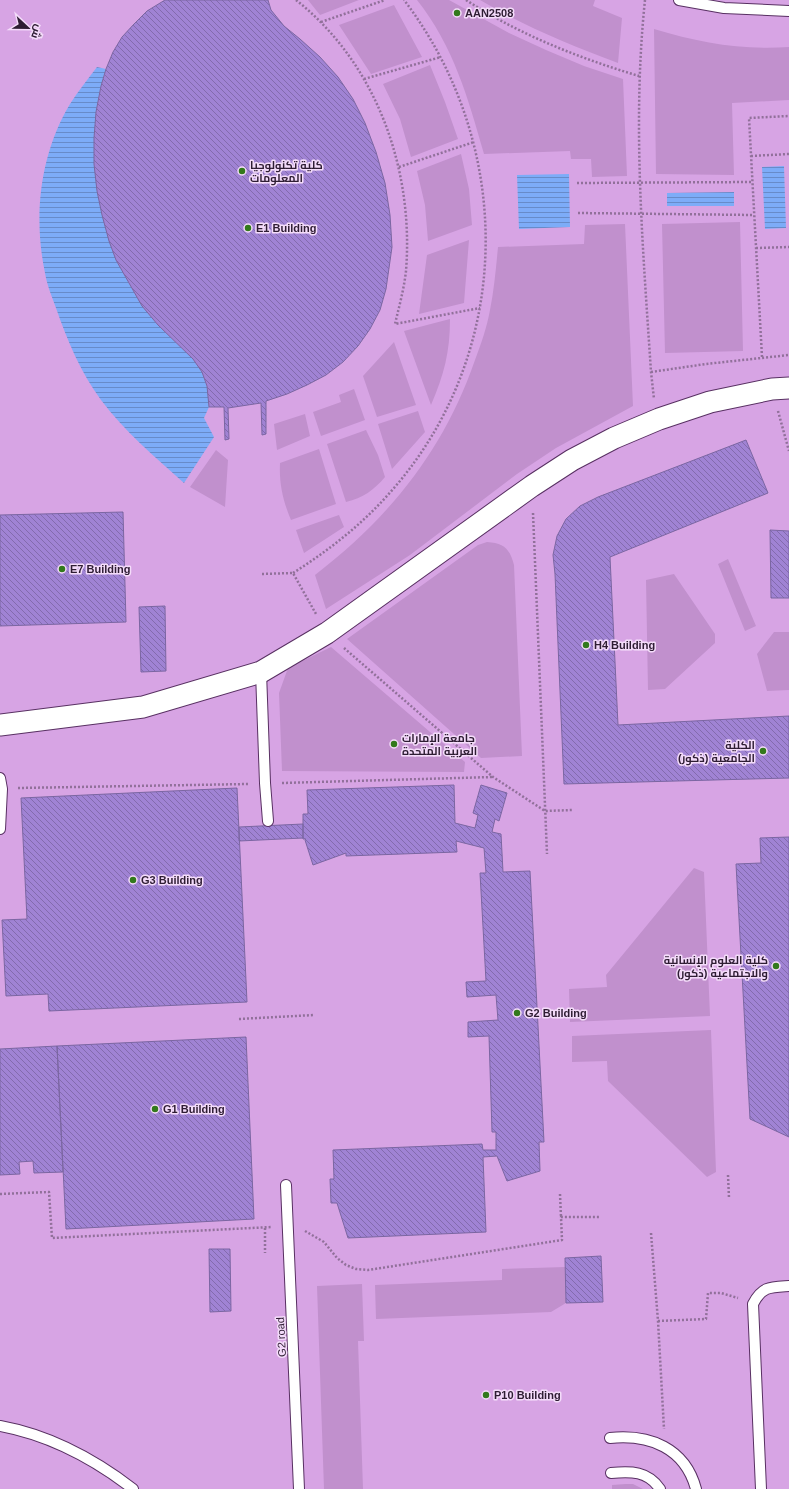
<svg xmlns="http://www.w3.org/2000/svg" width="789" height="1489" font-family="Arial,Cairo,sans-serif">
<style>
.built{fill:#d7a4e4}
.green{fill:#c190cd}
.water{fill:url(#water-rules)}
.building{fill:url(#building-back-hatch);stroke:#7b66a2}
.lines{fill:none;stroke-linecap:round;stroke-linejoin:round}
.lane-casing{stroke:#583062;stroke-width:12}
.street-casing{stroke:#583062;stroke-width:23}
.path{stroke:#91709a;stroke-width:2.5;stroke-dasharray:2 2;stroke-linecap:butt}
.lane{stroke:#fff;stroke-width:10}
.street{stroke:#fff;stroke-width:21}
.poi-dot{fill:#32791c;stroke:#f4dcfa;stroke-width:1.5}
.labels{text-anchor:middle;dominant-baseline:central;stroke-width:3;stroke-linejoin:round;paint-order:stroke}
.poi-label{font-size:11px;font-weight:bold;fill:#2e1d33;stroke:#f4dcfa;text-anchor:start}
.street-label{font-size:11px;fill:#2e1d33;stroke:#f4dcfa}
</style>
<defs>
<pattern id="water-rules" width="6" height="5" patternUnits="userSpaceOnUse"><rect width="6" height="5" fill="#7dacf8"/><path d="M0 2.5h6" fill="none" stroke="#678bc9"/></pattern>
<pattern id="building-back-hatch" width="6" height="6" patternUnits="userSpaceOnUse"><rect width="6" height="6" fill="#a083d4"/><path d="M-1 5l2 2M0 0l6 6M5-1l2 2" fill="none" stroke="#836bad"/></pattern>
</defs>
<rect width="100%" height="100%" fill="#e0b2ec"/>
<path class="built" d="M 0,0 L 789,0 L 789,1489 L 0,1489 Z"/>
<path class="green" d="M 308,0 L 359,0 L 320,15 Z
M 417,0 L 449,0 L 509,33 L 546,50 L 584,66 L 623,79 L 627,176 L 592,177 L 591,159 L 571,159 L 570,151 L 484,154 C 468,98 454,47 417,0 Z
M 480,0 L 595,0 L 593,6 L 622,18 L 618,63 C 569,45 524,26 480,0 Z
M 394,5 L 422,57 L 371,74 L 339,25 Z
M 654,29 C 700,43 741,50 789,47 L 789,100 L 732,103 L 734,175 L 656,174 Z
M 430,65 L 445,102 L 458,139 L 411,157 L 400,119 L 383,84 Z
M 461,154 L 469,189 L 472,225 L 428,241 L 425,205 L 417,171 Z
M 740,222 L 743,351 L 665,353 L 662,224 Z
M 625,224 L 633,406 L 556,448 L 517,474 L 410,555 L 326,609 L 315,575 C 390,517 444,450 475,360 C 481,344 487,327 490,310 C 494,290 496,268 498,247 L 584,244 L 585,225 Z
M 469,240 L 464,303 L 419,314 L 427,255 Z
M 450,319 C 450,352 444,375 431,405 L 404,331 Z
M 394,342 L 416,405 L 377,417 L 363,376 Z
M 354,389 L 365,420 L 321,436 L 313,412 L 341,402 L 339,395 Z
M 418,411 L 425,432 L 392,469 L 378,424 Z
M 305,414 L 310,436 L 277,450 L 274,424 Z
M 366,430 L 378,455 L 385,477 C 374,490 363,498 346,502 L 327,444 Z
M 319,449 L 336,504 L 291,520 C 283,501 279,484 280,463 Z
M 216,450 L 228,460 L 225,507 L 190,487 Z
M 339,515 L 344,527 L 304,553 L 296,530 Z
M 487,542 C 504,543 510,549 514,565 L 522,756 L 481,758 L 347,639 L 478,545 Z
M 728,559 L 756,626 L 745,631 L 718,564 Z
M 674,574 L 715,634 L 715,643 L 665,689 L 648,690 L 646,580 Z
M 774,632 L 789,632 L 789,690 L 767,691 L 757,654 Z
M 331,647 L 465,762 L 464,772 L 282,771 L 279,693 L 288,668 Z
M 694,868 L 704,872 L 710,1016 L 570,1022 L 569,989 L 607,987 L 606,975 Z
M 711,1030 L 716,1172 L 707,1177 L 608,1081 L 607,1061 L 572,1062 L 572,1036 Z
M 565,1267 L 566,1303 L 551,1312 L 376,1319 L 375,1285 L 502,1280 L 502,1269 Z
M 362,1284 L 364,1341 L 358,1341 L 363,1489 L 324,1489 L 317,1286 Z
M 626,1484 L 633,1484 L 643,1489 L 612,1489 L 612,1485 Z"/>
<path class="water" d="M 97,67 L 106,69 L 101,86 L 96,112 L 116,260 L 142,306 L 158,325 L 193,359 L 202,372 L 207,386 L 209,396 L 209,407 L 204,418 L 214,437 L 184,483 C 155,457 125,432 101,400 C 81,373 67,340 56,308 C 52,297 47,285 45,273 C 33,216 40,154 70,104 C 78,91 88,79 97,67 Z
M 784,166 L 786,228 L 765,229 L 762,167 Z
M 569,174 L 570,227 L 519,229 L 517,175 Z
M 734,192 L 734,206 L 667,206 L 667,193 Z"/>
<path class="building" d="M 165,0 L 268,0 L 271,10 L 284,26 L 300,39 L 320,57 L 338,77 L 353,99 L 365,123 L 376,152 L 385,183 L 390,215 L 392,247 L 386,289 L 380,310 L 370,329 L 358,346 L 343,362 L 326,375 L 307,385 L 287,394 L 266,401 L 266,434 L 262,435 L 261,403 L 228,408 L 229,439 L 225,440 L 224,407 L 209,407 L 207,386 L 202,372 L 193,359 L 158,325 L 142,306 L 116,260 L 109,241 L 102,215 L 97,191 L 94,164 L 94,138 L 96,112 L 101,86 L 106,69 L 113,52 L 122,37 L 134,24 L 147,11 Z
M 746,440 L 768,493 L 610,557 L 618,725 L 789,716 L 789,778 L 564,784 L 555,574 L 553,555 L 557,536 L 566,519 L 580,506 L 598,497 Z
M 123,512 L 126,622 L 0,626 L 0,515 Z
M 770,530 L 789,531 L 789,598 L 771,598 Z
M 165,606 L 166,671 L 141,672 L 139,607 Z
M 454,785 L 455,823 L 475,828 L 478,815 L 473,813 L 481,785 L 507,793 L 499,821 L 495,819 L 492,832 L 501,834 L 503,872 L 530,871 L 544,1142 L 539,1142 L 540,1171 L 507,1181 L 497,1156 L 483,1157 L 486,1232 L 348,1238 L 337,1203 L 331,1203 L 330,1179 L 334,1179 L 333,1150 L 482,1144 L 483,1150 L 496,1150 L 496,1132 L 492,1132 L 489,1036 L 468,1037 L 468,1022 L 498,1020 L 496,995 L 467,997 L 466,982 L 486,981 L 480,873 L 486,873 L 484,848 L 456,841 L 457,852 L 346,856 L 346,853 L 313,865 L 305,840 L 306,839 L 303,839 L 303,814 L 308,814 L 307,790 Z
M 237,788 L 247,1002 L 49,1011 L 48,994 L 6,996 L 2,920 L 27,919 L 21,798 Z
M 303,824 L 303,838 L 239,841 L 239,827 Z
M 789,837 L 789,1137 L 750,1119 L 736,864 L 761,863 L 760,838 Z
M 246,1037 L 254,1219 L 66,1229 L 57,1046 Z
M 57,1046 L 63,1172 L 34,1173 L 33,1161 L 19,1162 L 20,1174 L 0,1175 L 0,1049 Z
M 209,1249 L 230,1249 L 231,1311 L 210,1312 Z
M 601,1256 L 603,1302 L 566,1303 L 565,1258 Z"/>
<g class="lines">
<defs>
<path id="lane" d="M 679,0 L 724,8 L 789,11
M 261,672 L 265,783 L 268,821
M 0,778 L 2,789 L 0,829
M 286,1185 L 299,1489
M 0,1426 C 49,1435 94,1459 133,1489
M 610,1438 C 650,1434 685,1448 696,1489
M 611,1473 C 631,1471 648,1471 660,1489
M 761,1489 L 753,1304 C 762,1286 771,1287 789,1286"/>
<path id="street" d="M 0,725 L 143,707 L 261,672 L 327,633 L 532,486 L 572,460 L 614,438 L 659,419 L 710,402 L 772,389 L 789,388"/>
</defs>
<use href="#lane" class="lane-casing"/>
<use href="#street" class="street-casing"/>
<path class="path" d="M 296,0 C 377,64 414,170 406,271 C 404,289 399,307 395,324 L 480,308
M 466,0 C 520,35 579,58 639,76
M 645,0 C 632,124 643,249 651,372 L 654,399
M 321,22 L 385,0
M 364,79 L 441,57
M 751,156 L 789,154
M 399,167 L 474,142
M 577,183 L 753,182
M 578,213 L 754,215
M 756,248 L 789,247
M 762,357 L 749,118 L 789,116
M 651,372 L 706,364 L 789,355
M 778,411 L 789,451
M 533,513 L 547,854
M 293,573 C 331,549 365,522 394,488 C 515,348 514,144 404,0
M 262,574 L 293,573 L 316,614
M 344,648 L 493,777 L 545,811 L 572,810
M 282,783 L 493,777
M 18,788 L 249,784
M 239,1019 L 314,1015
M 728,1175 L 729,1198
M 0,1194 L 49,1192 L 52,1238 L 272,1227
M 560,1194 L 561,1217
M 265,1228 L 265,1253
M 305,1231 L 324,1242 L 337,1258 L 346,1265 L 356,1269 L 368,1270 L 562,1240 L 561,1217 L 600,1217
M 651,1233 L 658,1321 L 664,1429
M 658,1321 L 706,1319 L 708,1293 L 721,1293 L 738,1298"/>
<use href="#lane" class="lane"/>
<use href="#street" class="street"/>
</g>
<g class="poi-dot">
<circle cx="457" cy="13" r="4"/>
<circle cx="242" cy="171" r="4"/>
<circle cx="248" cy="228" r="4"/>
<circle cx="62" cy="569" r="4"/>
<circle cx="586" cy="645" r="4"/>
<circle cx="394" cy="744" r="4"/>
<circle cx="763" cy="751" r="4"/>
<circle cx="133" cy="880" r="4"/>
<circle cx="776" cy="966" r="4"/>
<circle cx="517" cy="1013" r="4"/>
<circle cx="155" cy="1109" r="4"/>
<circle cx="486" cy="1395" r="4"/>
</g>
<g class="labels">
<g class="poi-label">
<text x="465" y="13">AAN2508</text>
<text x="250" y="165">كلية تكنولوجيا<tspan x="250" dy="13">المعلومات</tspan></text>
<text x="256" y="228">E1 Building</text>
<text x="70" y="569">E7 Building</text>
<text x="594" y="645">H4 Building</text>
<text x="402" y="738">جامعة الإمارات<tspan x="402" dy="13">العربية المتحدة</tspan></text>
<text x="755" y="745" text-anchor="end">الكلية<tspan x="755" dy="13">الجامعية (ذكور)</tspan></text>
<text x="141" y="880">G3 Building</text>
<text x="768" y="960" text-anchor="end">كلية العلوم الإنسانية<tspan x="768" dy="13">والاجتماعية (ذكور)</tspan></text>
<text x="525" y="1013">G2 Building</text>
<text x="163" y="1109">G1 Building</text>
<text x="494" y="1395">P10 Building</text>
</g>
<g class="street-label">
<text transform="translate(281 1337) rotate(-93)">G2 road</text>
</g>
</g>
<g transform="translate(28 28) rotate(112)" stroke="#f4dcfa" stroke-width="3" paint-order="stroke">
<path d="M0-3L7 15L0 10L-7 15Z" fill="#2e1d33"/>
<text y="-6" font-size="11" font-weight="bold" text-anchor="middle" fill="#2e1d33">ش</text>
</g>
</svg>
